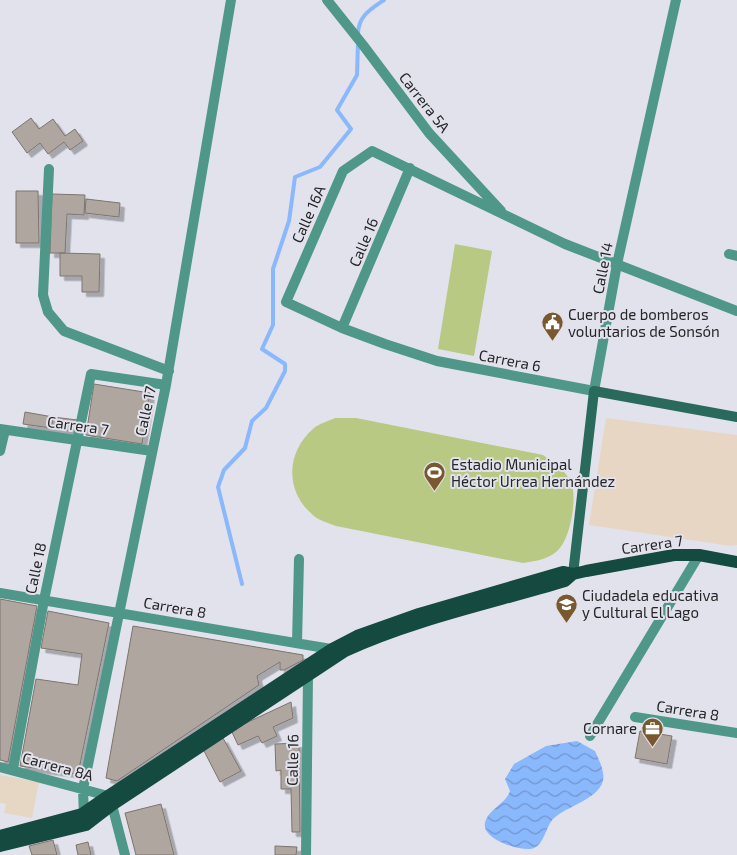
<svg xmlns="http://www.w3.org/2000/svg" width="737" height="855" font-family="'Exo 2',sans-serif">
<style>
.commercial{fill:#e5d7c4}
.education{fill:#e7d6c4}
.pitch{fill:#b8c983}
.water{fill:url(#water-waves)}
.lines{fill:none;stroke-linecap:round;stroke-linejoin:round}
.stream{stroke:#8ab8fd;stroke-width:4}
.building{fill:#afa6a0;stroke:#7d746e;filter:url(#shadow)}
.minor{stroke:#4f9788;stroke-width:10}
.secondary{stroke:#296a5d;stroke-width:10}
.primary{stroke:#144a40;stroke-width:12}
.labels{text-anchor:middle;dominant-baseline:central;stroke-width:4;stroke-linejoin:round;paint-order:stroke}
.street-label{font-size:15px;fill:#262629;stroke:#e2e2ec}
.poi-label{font-size:15px;fill:#262629;stroke:#e2e2ec;text-anchor:start}
</style>
<defs>
<pattern id="water-waves" width="16" height="10" patternUnits="userSpaceOnUse" patternTransform="scale(1.25)"><rect width="16" height="10" fill="#8ab8fd"/><path d="M0 5q4-4 8 0t8 0" fill="none" stroke="#7195cd"/></pattern>
<filter id="shadow"><feDropShadow dx="4.5" dy="4.5" stdDeviation="0" flood-color="#0004"/></filter>
</defs>
<rect width="100%" height="100%" fill="#e2e2ec"/>
<path class="commercial" d="M 0,775 L 39,782 L 32,818 L 4,813 L 6,804 L 0,803 Z"/>
<path class="education" d="M 606,418 L 737,435 L 737,545 L 731,546 L 589,525 Z"/>
<path class="pitch" d="M 455,244 L 492,251 L 474,356 L 438,349 Z
M 335,418 L 356,418 L 543,455 C 554,463 565,470 571,482 C 578,498 570,542 556,552 C 546,560 535,561 523,563 L 336,526 C 329,523 320,521 314,516 C 285,492 285,453 314,428 C 319,424 328,421 335,418 Z"/>
<path class="water" d="M 577,741 L 595,751 C 598,758 602,765 603,773 C 608,797 567,805 553,819 C 546,827 544,844 534,848 C 523,853 481,839 485,823 C 488,809 505,805 510,791 L 505,779 L 514,764 L 546,746 Z"/>
<g class="lines">
<path class="stream" d="M 358,34 C 358,16 371,9 384,0
M 242,584 L 218,487 L 224,470 L 245,448 L 252,421 L 266,408 L 285,371 L 285,364 L 262,349 L 273,325 L 273,269 L 289,221 L 295,177 L 320,167 L 351,129 L 337,110 L 357,75 L 358,43"/>
</g>
<path class="building" d="M 31,118 L 39,129 L 53,119 L 65,136 L 75,129 L 83,141 L 70,150 L 64,142 L 48,154 L 40,143 L 27,153 L 12,132 Z
M 16,191 L 38,191 L 39,243 L 16,243 Z
M 52,194 L 85,195 L 84,215 L 67,214 L 65,253 L 50,253 Z
M 86,199 L 120,203 L 119,217 L 85,213 Z
M 60,253 L 100,254 L 99,292 L 82,292 L 82,276 L 60,276 Z
M 94,384 L 150,393 L 142,444 L 86,435 Z
M 25,412 L 53,417 L 51,428 L 23,424 Z
M 53,417 L 77,420 L 75,431 L 51,428 Z
M 0,599 L 37,606 L 8,762 L 0,760 Z
M 48,611 L 109,623 L 78,774 L 20,766 L 36,679 L 78,685 L 82,654 L 41,648 Z
M 133,626 L 303,655 L 303,660 L 284,670 L 280,670 L 280,662 L 257,676 L 259,685 L 117,781 L 106,778 Z
M 291,702 L 293,718 L 273,727 L 277,736 L 262,743 L 258,736 L 238,745 L 231,730 Z
M 640,731 L 672,736 L 667,764 L 635,758 Z
M 223,738 L 241,771 L 220,782 L 203,749 Z
M 299,743 L 300,832 L 292,832 L 291,789 L 281,789 L 281,770 L 276,771 L 275,744 Z
M 161,804 L 174,855 L 136,855 L 125,813 Z
M 53,840 L 57,855 L 32,855 L 29,846 Z
M 88,842 L 91,855 L 78,855 L 76,845 Z
M 275,846 L 297,847 L 296,855 L 275,855 Z"/>
<g class="lines">
<path class="minor" d="M 327,0 L 363,45 L 429,133 L 501,211
M 676,0 L 617,264 L 594,391 L 437,361 L 385,344 L 342,328 L 286,302 L 343,171 L 372,151 L 565,244 L 737,311
M 49,169 L 43,295 L 48,312 L 64,331 L 169,371
M 729,254 L 737,256
M 342,328 L 410,168
M 0,429 L 152,451
M 0,451 L 5,430
M 0,593 L 337,650
M 297,643 L 299,559
M 635,717 L 737,733
M 590,736 L 699,555
M 0,767 L 108,796 L 112,805 L 125,855
M 13,769 L 44,600 L 91,374 L 166,385
M 84,817 L 83,789 L 166,385 L 231,0
M 306,855 L 308,675 L 307,669"/>
<path class="secondary" d="M 573,574 L 594,391 L 737,417"/>
<path class="primary" d="M 0,836 L 82,814 L 108,796 L 332,649 L 357,636 L 419,614 L 563,572 L 573,574
M 0,846 L 86,825 L 112,805 L 345,651 C 415,619 492,603 565,581 L 573,574 L 586,571 L 674,555 L 699,555 L 737,562"/>
</g>
<defs>
<symbol id="civic-pin" viewBox="-11 -11 22 30"><path d="M0 17L-7.5 6A9.5 9.5 0 1 1 7.5 6Z" fill="#7a582f" stroke="#e2e2ec"/><path d="M-.6-6.5H3V-4.5H.6V-3L4-1V1h2V6H-6V1h2V-1L-.6-3ZM-1.2 2.5V6h2.4V2.5Z" fill="#fff"/></symbol>
<symbol id="stadium-pin" viewBox="-11 -11 22 30"><path d="M0 17L-7.5 6A9.5 9.5 0 1 1 7.5 6Z" fill="#7a582f" stroke="#e2e2ec"/><path d="M0-5a6.5 5 0 1 0 0 10a6.5 5 0 1 0 0-10ZM-3.5-1.8h7v3.6h-7Z" fill="#fff"/></symbol>
<symbol id="school-pin" viewBox="-11 -11 22 30"><path d="M0 17L-7.5 6A9.5 9.5 0 1 1 7.5 6Z" fill="#7a582f" stroke="#e2e2ec"/><path d="M0-5L7-2L0 1L-7-2ZM-4 1L0 2.5L4 1V4Q0 6-4 4Z" fill="#fff"/></symbol>
<symbol id="office-pin" viewBox="-11 -11 22 30"><path d="M0 17L-7.5 6A9.5 9.5 0 1 1 7.5 6Z" fill="#7a582f" stroke="#e2e2ec"/><path d="M-6-3h4V-5.5h4V-3h4V5H-6ZM-1-4.5V-3h2v-1.5ZM-6 0V1H6V0Z" fill="#fff"/></symbol>
</defs>
<g fill-rule="evenodd">
<use href="#civic-pin" x="540" y="310" width="25" height="34"/>
<use href="#stadium-pin" x="422" y="460" width="25" height="34"/>
<use href="#school-pin" x="554" y="592" width="25" height="34"/>
<use href="#office-pin" x="640" y="716" width="25" height="34"/>
</g>
<g class="labels">
<g class="street-label">
<text transform="translate(425 102) rotate(52)">Carrera 5A</text>
<text transform="translate(308 214) rotate(-66)">Calle 16A</text>
<text transform="translate(363 242) rotate(-67)">Calle 16</text>
<text transform="translate(602 268) rotate(-79)">Calle 14</text>
<text transform="translate(510 360) rotate(11)">Carrera 6</text>
<text transform="translate(145 411) rotate(-78)">Calle 17</text>
<text transform="translate(78 425) rotate(8)">Carrera 7</text>
<text transform="translate(652 544) rotate(-8)">Carrera 7</text>
<text transform="translate(35 568) rotate(-78)">Calle 18</text>
<text transform="translate(175 607) rotate(10)">Carrera 8</text>
<text transform="translate(688 710) rotate(9)">Carrera 8</text>
<text transform="translate(292 760) rotate(-89)">Calle 16</text>
<text transform="translate(58 766) rotate(15)">Carrera 8A</text>
</g>
<g class="poi-label">
<text x="568" y="314">Cuerpo de bomberos<tspan x="568" dy="17">voluntarios de Sonsón</tspan></text>
<text x="451" y="464">Estadio Municipal<tspan x="451" dy="17">Héctor Urrea Hernández</tspan></text>
<text x="582" y="595">Ciudadela educativa<tspan x="582" dy="17">y Cultural El Lago</tspan></text>
<text x="637" y="728" text-anchor="end">Cornare</text>
</g>
</g>
</svg>
